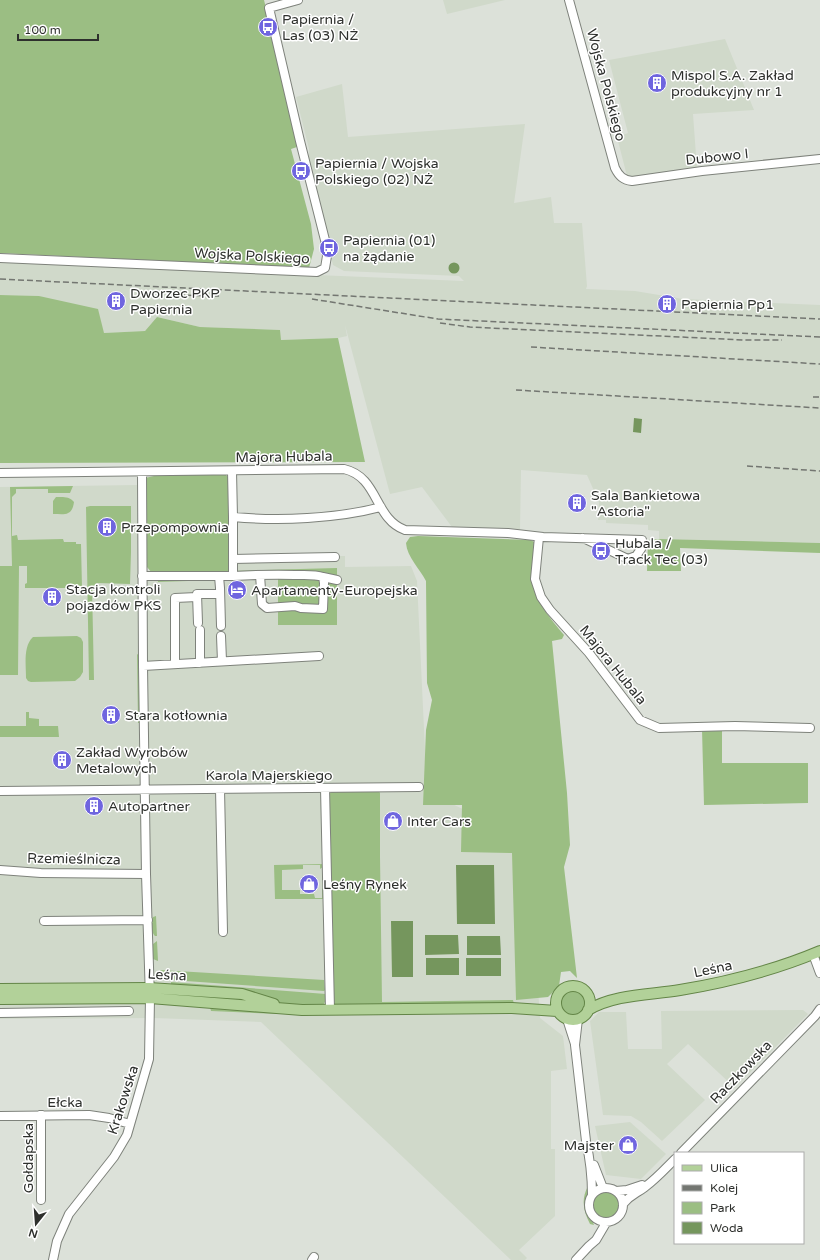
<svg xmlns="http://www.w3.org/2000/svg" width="820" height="1260" font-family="'Varela Round',sans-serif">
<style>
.built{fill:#d0d9ca}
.green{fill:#9bbe83}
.water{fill:#75965d}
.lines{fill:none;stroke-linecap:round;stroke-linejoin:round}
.minor-casing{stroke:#7e827b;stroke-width:10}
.major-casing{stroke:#638547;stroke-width:12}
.minor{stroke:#fff;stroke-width:8}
.major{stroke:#b2d199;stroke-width:10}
.rail{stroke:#737671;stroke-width:1.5;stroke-dasharray:6 3;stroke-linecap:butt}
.labels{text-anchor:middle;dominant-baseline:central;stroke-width:3;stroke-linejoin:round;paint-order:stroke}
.poi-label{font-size:14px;fill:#2e302d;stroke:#fff;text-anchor:start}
.street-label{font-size:14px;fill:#2e302d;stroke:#fff}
</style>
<rect width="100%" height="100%" fill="#dce1d9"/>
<path class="built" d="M 443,0 L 505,0 L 447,14 Z
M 725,39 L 754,110 L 693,114 L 697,169 L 634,178 L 627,176 L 617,137 L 628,133 L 609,60 Z
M 342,84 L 348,137 L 525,124 L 514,203 L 551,197 L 554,223 L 582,223 L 587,286 L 586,289 L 635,291 L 683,299 L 820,305 L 820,543 L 659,539 L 659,531 L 648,530 L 648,525 L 606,523 L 606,520 L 598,520 L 599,502 L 587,475 L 521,470 L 520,529 L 452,527 L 422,487 L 390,494 L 345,325 L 347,336 L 338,338 L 280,340 L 280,330 L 200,327 L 157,317 L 145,331 L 104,333 L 39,296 L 0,295 L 0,262 L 464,281 L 459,276 L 344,271 L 333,265 L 309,164 L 309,149 L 296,97 Z
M 137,485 L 139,571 L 234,569 L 234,556 L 345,556 L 345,567 L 411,566 L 417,581 L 427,792 L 528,840 L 540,1018 L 563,1036 L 567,1069 L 551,1071 L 551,1149 L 555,1149 L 555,1216 L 519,1250 L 527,1258 L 525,1260 L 511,1260 L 261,1022 L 154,1018 L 0,1019 L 0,487 Z
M 803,1010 L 808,1014 L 735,1088 L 688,1044 L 667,1064 L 705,1100 L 662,1141 L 641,1122 L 631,1116 L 603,1115 L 590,1021 L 599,1012 L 626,1012 L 628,1049 L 662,1049 L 661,1011 Z
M 630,1122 L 666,1154 L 641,1179 L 606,1175 L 595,1126 Z"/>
<path class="green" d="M 0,0 L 264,0 L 300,146 L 291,149 L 311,224 L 314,249 L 309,268 L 0,253 Z
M 0,295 L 39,296 L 98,309 L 104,333 L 145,331 L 157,317 L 200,327 L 280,330 L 281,340 L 338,338 L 365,462 L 0,463 Z
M 224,473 L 229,478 L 229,571 L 337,568 L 337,625 L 278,625 L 278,578 L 158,582 L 157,573 L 152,573 L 147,567 L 145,478 L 154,476 Z
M 73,486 L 70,493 L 48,493 L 48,489 L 16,489 L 16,493 L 12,497 L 12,536 L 17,535 L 18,540 L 63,539 L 64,542 L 76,542 L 76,544 L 81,544 L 82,588 L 25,588 L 25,584 L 27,583 L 27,566 L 19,566 L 18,675 L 0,675 L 0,566 L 12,566 L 10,487 Z
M 56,497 C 63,497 69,496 74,502 C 72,517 64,514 53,514 L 53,501 Z
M 90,506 L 131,506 L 131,552 L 130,584 L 97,583 L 92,587 L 94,680 L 89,680 L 86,507 Z
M 418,536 L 531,540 L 534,542 C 534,555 532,568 533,580 C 535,602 551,619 564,635 L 562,639 L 552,641 L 567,793 L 570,845 L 564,867 L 577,978 L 570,971 L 561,972 L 559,986 L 548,997 L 516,1000 L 512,853 L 461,852 L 462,805 L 423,805 L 426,730 L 432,700 L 427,683 L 426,581 C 420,569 407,557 406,543 L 410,537 Z
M 659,539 L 820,543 L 820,553 L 680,548 L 681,571 L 647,571 L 648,540 Z
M 77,636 L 81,638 L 83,642 L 83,672 L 80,677 L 75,681 L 31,682 L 28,681 L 26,678 C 26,665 23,646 33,637 Z
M 137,654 L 140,656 L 140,723 L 138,723 Z
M 26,712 L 29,712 L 29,718 L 39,719 L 39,726 L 58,726 L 59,737 L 0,737 L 0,726 L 26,726 Z
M 702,729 L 722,731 L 722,763 L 808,763 L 808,803 L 704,805 Z
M 333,791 L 379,791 L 380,793 L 380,857 L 382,1002 L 513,1000 L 514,1004 L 336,1006 L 332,1001 L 329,794 Z
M 323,864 L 323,867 L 320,869 L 320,865 L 303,865 L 303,869 L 282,870 L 282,890 L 300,890 L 300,894 L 314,894 L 315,898 L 322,898 L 322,873 L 323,872 L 323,899 L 275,899 L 274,865 Z
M 156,916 L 157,936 L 155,936 C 151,932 150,921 153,917 Z
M 157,941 L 158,961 L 153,959 L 153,944 Z
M 160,970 L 324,980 L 325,990 L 324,991 L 172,980 L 161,974 Z
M 171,982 L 326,994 C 326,1000 326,1003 321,1006 L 280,1004 L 243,991 L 212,987 L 171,984 Z
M559 1003a13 13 0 1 1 26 0a13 13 0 1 1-26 0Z
M 210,1007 L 278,1013 L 278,1014 L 211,1011 Z
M 588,1186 L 590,1193 C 579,1207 590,1213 594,1225 L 590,1224 C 583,1211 581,1199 588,1186 Z
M589 1205a17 17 0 1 1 34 0a17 17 0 1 1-34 0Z"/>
<path class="water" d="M448.5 268a5.5 5.5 0 1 1 11 0a5.5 5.5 0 1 1-11 0Z
M 634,418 L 642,419 L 641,433 L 633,432 Z
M 456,865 L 494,865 L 495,924 L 457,924 Z
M 391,921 L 413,921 L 413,977 L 392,977 Z
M 425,935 L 458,935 L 459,954 L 425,955 Z
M 467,936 L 500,936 L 501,955 L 467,955 Z
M 426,958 L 459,958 L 459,975 L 426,975 Z
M 466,958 L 501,958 L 501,976 L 466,976 Z"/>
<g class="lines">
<defs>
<path id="minor" d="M 569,0 L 615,168 C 619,176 623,180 632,181 L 702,171 L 820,159
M 0,258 L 317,272 L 325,268 L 327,256 L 326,244 L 300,141 L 269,8 L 298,0
M 232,471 L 233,517
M 0,473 L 344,469 C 379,477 374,519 405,530 L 508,533 L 543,537 L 642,540 L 641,549 L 636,556 L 628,559 L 583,538
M 539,537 L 535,579 L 541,597 L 550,610 L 589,653 L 640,720 L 659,728 L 735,726 L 810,728
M 233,559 L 335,557
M 260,575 L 262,604 L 267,608 L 295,606 L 301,608 L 323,609 L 324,583 L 323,577 C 314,574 304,575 295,575 C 274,574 253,575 233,576 L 233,517 C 279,521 336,519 381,507
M 142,576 L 233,576
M 219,576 L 220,588 L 221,626
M 323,577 L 337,580
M 198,623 L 197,594 L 220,594
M 200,630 L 200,663
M 221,636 L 222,661
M 175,664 L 175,598 L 197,597
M 143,666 L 319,656
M 325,788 L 330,1010
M 220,789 L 223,932
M 0,791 L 419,787
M 0,870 L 41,873 L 146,874
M 44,921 L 148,920
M 813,954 L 820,973
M 0,1013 L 129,1011
M 567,1019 L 575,1044
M 578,1019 L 575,1045 L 586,1141 C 590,1159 592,1176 592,1195
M 41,1115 L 41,1200
M 0,1116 L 89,1115 L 109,1118 L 130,1124
M 681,1153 L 815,1016 L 820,1009
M 594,1165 L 603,1188
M589 1205a17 17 0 1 1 34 0a17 17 0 1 1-34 0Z
M 616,1191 L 627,1190 L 642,1185
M 623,1204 C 631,1194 636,1194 645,1187 C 656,1179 665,1169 675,1159
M 53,1260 L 57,1241 L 69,1214 L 114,1157 L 127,1135 L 149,1059 L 150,998 L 146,874 L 143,666 L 142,472
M 312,1260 L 314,1257
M 576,1260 L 589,1246 L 596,1240 L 606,1223"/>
<path id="major" d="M556 1003a17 17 0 1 1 34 0a17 17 0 1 1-34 0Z
M 0,989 L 149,988 L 242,994 L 274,1004
M 0,999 L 150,998 L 302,1010 L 512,1008 L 557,1011
M 588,1010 C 615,994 650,995 680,990 C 728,982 775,970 820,951"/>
</defs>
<use href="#minor" class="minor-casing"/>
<use href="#major" class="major-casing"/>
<use href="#minor" class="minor"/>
<use href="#major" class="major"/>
<path class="rail" d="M 0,279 L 820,319
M 170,295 L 219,296
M 312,299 L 438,319 L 820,337
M 440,323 L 470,327 L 743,340 L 782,340
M 531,347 L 820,364
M 516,390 L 820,408
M 813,397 L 820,397
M 747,466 L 820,471"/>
</g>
<defs>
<symbol id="bus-disc" viewBox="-11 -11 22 22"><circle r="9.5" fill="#6f65df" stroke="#fff"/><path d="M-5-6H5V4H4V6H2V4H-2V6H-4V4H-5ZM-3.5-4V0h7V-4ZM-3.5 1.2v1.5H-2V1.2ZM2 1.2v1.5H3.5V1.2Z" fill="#fff"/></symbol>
<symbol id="building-disc" viewBox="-11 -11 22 22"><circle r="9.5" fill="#6f65df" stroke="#fff"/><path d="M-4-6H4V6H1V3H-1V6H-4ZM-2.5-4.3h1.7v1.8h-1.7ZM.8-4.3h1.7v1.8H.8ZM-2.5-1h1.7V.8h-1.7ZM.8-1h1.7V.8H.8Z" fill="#fff"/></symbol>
<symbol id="hotel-disc" viewBox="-11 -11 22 22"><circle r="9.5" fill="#6f65df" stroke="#fff"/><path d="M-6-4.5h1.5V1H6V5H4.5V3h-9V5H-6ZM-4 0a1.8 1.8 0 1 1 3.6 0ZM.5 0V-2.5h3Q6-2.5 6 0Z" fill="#fff"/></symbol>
<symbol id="shop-disc" viewBox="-11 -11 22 22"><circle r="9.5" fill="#6f65df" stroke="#fff"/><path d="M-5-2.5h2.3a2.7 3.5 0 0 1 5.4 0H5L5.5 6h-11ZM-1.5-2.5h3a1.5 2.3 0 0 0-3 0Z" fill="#fff"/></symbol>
</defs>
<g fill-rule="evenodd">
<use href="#bus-disc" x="257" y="16" width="22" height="22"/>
<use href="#building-disc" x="646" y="72" width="22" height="22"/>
<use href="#bus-disc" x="290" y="160" width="22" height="22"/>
<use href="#bus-disc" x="318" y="237" width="22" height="22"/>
<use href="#building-disc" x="105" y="290" width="22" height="22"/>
<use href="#building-disc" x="656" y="293" width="22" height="22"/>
<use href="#building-disc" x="566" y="492" width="22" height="22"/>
<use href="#building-disc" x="96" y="516" width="22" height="22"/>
<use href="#bus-disc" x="590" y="540" width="22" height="22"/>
<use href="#hotel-disc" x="226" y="579" width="22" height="22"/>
<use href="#building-disc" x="41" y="586" width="22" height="22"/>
<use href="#building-disc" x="100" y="704" width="22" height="22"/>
<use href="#building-disc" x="51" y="749" width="22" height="22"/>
<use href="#building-disc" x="83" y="795" width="22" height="22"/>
<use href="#shop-disc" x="382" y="810" width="22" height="22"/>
<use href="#shop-disc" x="298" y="873" width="22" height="22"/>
<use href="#shop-disc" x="617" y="1134" width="22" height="22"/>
</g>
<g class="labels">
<g class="poi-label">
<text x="282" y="19">Papiernia /<tspan x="282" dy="16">Las (03) NŻ</tspan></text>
<text x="671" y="75">Mispol S.A. Zakład<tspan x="671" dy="16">produkcyjny nr 1</tspan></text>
<text x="315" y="163">Papiernia / Wojska<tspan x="315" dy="16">Polskiego (02) NŻ</tspan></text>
<text x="343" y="240">Papiernia (01)<tspan x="343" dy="16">na żądanie</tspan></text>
<text x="130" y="293">Dworzec PKP<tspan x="130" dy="16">Papiernia</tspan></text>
<text x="681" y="304">Papiernia Pp1</text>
<text x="591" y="495">Sala Bankietowa<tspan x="591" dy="16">"Astoria"</tspan></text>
<text x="121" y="527">Przepompownia</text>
<text x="615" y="543">Hubala /<tspan x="615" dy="16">Track Tec (03)</tspan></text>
<text x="66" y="589">Stacja kontroli<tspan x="66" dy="16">pojazdów PKS</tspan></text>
<text x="251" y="590">Apartamenty-Europejska</text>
<text x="125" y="715">Stara kotłownia</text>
<text x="76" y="752">Zakład Wyrobów<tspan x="76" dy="16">Metalowych</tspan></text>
<text x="108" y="806">Autopartner</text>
<text x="407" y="821">Inter Cars</text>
<text x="323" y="884">Leśny Rynek</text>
<text x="614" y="1145" text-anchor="end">Majster</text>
</g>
<g class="street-label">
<text transform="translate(606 85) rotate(75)">Wojska Polskiego</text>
<text transform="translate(717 157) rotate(-6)">Dubowo I</text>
<text transform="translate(252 256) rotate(3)">Wojska Polskiego</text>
<text transform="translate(284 457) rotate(-1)">Majora Hubala</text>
<text transform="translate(613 665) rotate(51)">Majora Hubala</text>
<text x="269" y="775">Karola Majerskiego</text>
<text transform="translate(74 859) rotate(1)">Rzemieślnicza</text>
<text transform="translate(713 969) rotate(-12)">Leśna</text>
<text transform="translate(167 975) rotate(3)">Leśna</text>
<text transform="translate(741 1072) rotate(-46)">Raczkowska</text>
<text transform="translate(123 1100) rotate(-72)">Krakowska</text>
<text x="65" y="1102">Ełcka</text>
<text transform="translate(28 1158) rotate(-90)">Gołdapska</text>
</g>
</g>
<rect x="674" y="1152" width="130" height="92" fill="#ffffff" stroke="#abacab"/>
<rect x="682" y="1165" width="20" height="6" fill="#b2d199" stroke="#abacab"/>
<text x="710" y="1172" font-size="12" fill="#2e302d">Ulica</text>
<rect x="682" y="1185" width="20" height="6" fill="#737671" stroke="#abacab"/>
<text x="710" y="1192" font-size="12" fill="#2e302d">Kolej</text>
<rect x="682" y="1202" width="20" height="12" fill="#9bbe83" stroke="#abacab"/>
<text x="710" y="1212" font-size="12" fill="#2e302d">Park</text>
<rect x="682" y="1222" width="20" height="12" fill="#75965d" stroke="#abacab"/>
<text x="710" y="1232" font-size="12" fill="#2e302d">Woda</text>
<g transform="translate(36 1224) rotate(197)" stroke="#ffffff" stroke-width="3" paint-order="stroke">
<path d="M0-3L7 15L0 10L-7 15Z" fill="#2e302d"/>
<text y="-6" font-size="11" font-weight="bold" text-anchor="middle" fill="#2e302d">N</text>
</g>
<path d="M18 34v6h80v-6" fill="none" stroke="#2e302d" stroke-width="2"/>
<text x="24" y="34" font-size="12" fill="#2e302d" stroke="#ffffff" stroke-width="3" paint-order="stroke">100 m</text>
</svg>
